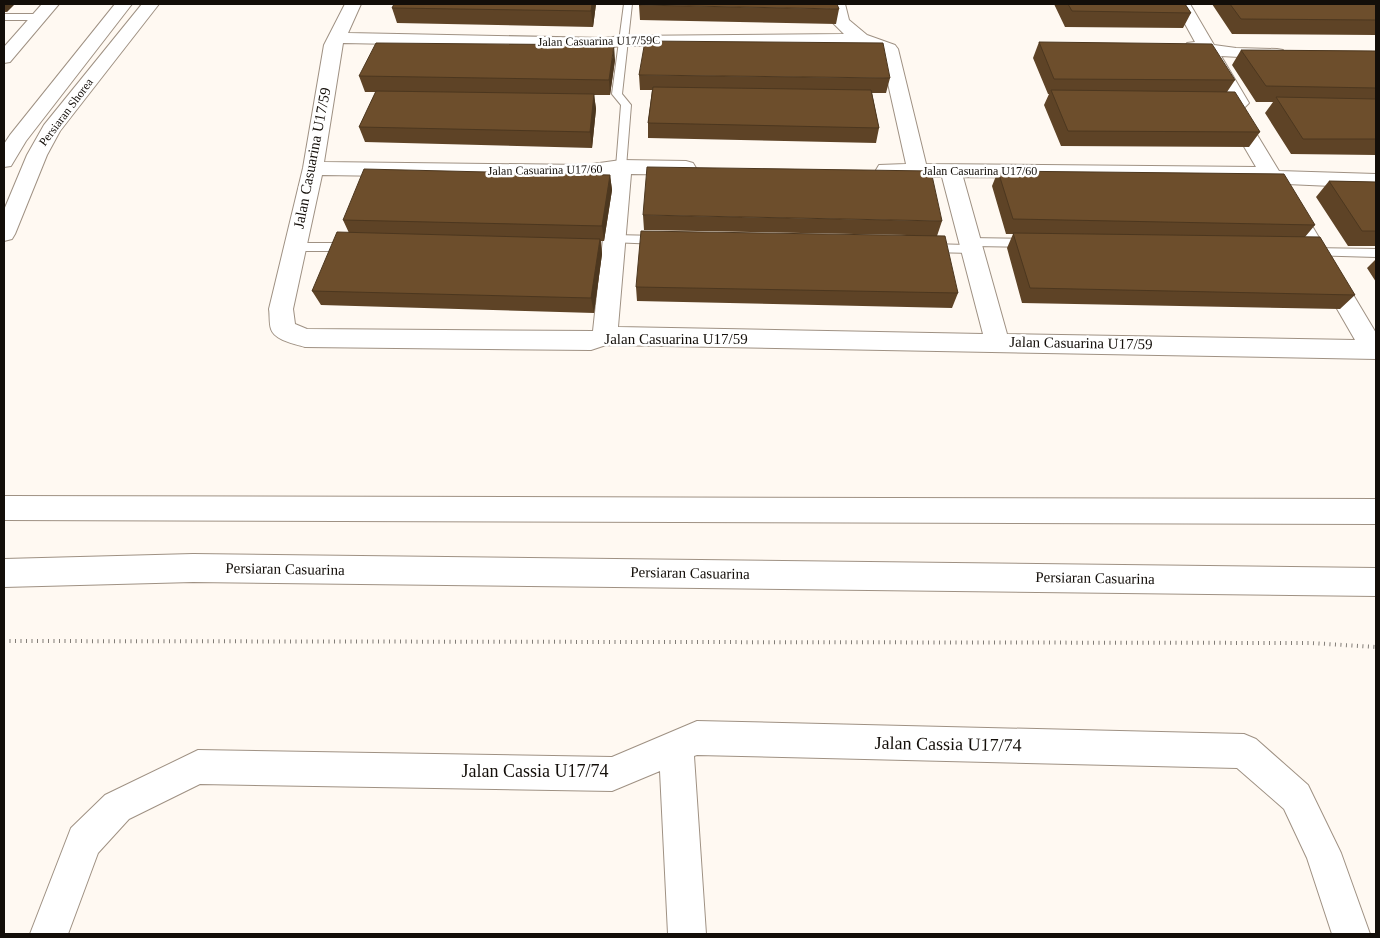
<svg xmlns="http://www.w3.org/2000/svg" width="1380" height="938" font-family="'Times New Roman',serif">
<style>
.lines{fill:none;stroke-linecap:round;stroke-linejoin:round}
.service-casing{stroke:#9f9183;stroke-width:2}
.minor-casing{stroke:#9f9183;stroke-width:2}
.tertiary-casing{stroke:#9f9183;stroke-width:2}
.secondary-casing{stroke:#9f9183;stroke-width:2}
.path{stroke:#827d77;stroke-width:4;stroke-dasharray:1 4.5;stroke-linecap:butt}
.service{fill:#fff;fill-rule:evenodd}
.minor{fill:#fff;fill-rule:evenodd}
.tertiary{fill:#fff;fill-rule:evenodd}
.secondary{fill:#fff;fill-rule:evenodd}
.wall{fill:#5e4326}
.shaded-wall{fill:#4c371f}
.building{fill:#6d4e2c;stroke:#4c371f}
.labels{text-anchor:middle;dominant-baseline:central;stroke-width:5;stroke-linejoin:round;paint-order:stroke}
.far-street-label{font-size:12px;fill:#130e09;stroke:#fff}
.street-label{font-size:15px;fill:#130e09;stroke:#fff}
.near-street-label{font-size:18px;fill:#130e09;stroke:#fff}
</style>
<rect width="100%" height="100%" fill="#fff9f2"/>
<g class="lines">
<defs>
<path id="service" d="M 624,4 L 632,4 L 622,94 L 631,105 L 626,167 L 621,170 L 616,167 L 621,105 L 612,94 Z
M 4,14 L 39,14 L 43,17 L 39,20 L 4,20 Z
M 614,235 L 659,236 L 665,240 L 659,244 L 610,242 L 608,239 L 610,236 Z
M 970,238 L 1027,239 L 1033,243 L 1027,247 L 975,246 L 978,249 L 972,253 L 930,252 L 924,248 L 930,244 L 967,245 L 964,242 Z
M 295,243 L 350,243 L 356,247 L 350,251 L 295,251 L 289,247 Z
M 1311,248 L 1376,249 L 1376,257 L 1307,255 L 1305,252 L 1307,249 Z"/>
<path id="minor" d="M 42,4 L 59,4 L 10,62 L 4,63 L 4,47 Z
M 345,4 L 361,4 L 348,33 L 604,38 L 622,36 L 844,34 L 832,22 L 829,4 L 845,4 L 849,20 L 867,35 L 895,45 L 898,49 L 926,164 L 1256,167 L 1222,109 L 1229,102 L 1202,54 L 1187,51 L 1184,47 L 1187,43 L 1195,42 L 1174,4 L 1190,4 L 1214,45 L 1236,48 L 1277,49 L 1283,50 L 1286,54 L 1283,58 L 1277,59 L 1221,56 L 1249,103 L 1242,110 L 1279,171 L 1376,174 L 1376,188 L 1287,184 L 1376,333 L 1376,359 L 606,345 L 591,350 L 305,347 C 295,344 274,340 271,329 C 269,323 270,315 269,309 L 303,168 L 324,45 ZM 343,43 L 604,48 L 622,46 L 859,44 L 881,52 L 906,164 L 879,165 L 876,170 L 879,175 L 886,177 L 942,177 L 983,334 L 618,327 L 631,174 L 686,175 L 693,173 L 696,168 L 693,163 L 686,161 L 621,160 L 585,165 L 324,162 ZM 322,175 L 585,179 L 610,175 L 593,331 L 307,329 L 295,324 L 293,309 ZM 963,177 L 1250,179 L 1264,182 L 1355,340 L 1007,334 Z
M 697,721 L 1244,734 L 1256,739 L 1308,785 L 1341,853 L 1370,934 L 1332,934 L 1307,858 L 1284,809 L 1237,768 L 697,755 L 694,756 L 706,934 L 668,934 L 660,771 L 612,791 L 200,784 L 129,819 L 98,853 L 68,934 L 30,934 L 71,828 L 105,795 L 198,750 L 612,757 Z"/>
<path id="tertiary" d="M 4,496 L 1376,499 L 1376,524 L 4,520 Z
M 193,554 L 1376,568 L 1376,596 L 193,582 L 4,587 L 4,559 Z"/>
<path id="secondary" d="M 115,4 L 132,4 L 26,141 L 11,166 L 4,167 L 4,144 L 10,135 Z
M 142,4 L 159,4 L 60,131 L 47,155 L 15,234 L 12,239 L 4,241 L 4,210 L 27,155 L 44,125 Z"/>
</defs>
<use href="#service" class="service-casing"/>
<use href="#minor" class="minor-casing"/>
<use href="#tertiary" class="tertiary-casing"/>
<use href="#secondary" class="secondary-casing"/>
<path class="path" d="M 4,641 L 1311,643 L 1376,647"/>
<use href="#service" class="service"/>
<use href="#minor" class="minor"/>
<use href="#tertiary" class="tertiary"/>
<use href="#secondary" class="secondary"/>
</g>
<path class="wall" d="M 4,4 L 7,12 L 4,12 Z
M 596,4 L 593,27 L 397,23 L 392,8 Z
M 1054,4 L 1185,4 L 1191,13 L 1183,28 L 1065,27 Z
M 1212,4 L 1376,4 L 1376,35 L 1232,34 Z
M 639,5 L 839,9 L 836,24 L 640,20 Z
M 1039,42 L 1235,80 L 1227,92 L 1260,132 L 1249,147 L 1061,146 L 1044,105 L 1049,94 L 1048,94 L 1033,58 Z
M 1241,50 L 1376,51 L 1376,155 L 1291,154 L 1265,113 L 1273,102 L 1256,102 L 1232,65 Z
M 615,60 L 610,95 L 594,95 L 596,109 L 592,148 L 365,142 L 359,127 L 376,92 L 365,92 L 359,76 Z
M 639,75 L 890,78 L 886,93 L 872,93 L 879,128 L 876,143 L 648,138 L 648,123 L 652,90 L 640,90 Z
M 998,171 L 1315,225 L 1305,237 L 1355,295 L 1340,309 L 1022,303 L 1007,248 L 1013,234 L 1006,234 L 992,186 Z
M 610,175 L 612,190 L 604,241 L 601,241 L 602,254 L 594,313 L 321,305 L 312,291 L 349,233 L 343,220 Z
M 1329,181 L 1376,182 L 1376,246 L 1348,246 L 1316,197 Z
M 643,215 L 942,221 L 937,236 L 958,293 L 952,308 L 637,301 L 636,287 L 907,235 L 644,230 Z
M 1376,259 L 1376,282 L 1367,268 Z"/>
<path class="shaded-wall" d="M 4,4 L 15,4 L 7,12 L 4,8 Z
M 592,4 L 596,4 L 593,27 L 591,11 Z
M 614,45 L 615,60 L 610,95 L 609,80 Z
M 594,94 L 596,109 L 592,148 L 590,132 Z
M 610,175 L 612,190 L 604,241 L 602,226 Z
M 600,239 L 602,254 L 594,313 L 591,298 Z"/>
<path class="building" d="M 394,4 L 592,4 L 591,11 L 392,8 Z
M 639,4 L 837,4 L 839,9 L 639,5 Z
M 1068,4 L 1185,4 L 1191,13 L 1072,11 Z
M 1230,4 L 1376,4 L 1376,20 L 1241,19 Z
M 645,41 L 883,43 L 890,78 L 639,75 Z
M 1039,42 L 1212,44 L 1235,80 L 1054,79 Z
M 376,43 L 614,45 L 609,80 L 359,76 Z
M 1241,50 L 1376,51 L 1376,88 L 1266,86 Z
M 653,87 L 871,90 L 879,128 L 648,123 Z
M 1051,90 L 1235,92 L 1260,132 L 1068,131 Z
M 376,91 L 594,94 L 590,132 L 359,127 Z
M 1276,97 L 1376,99 L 1376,139 L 1303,139 Z
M 647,167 L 931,171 L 942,221 L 643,215 Z
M 364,169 L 610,175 L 602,226 L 343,220 Z
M 998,171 L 1284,174 L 1315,225 L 1013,219 Z
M 1329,181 L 1376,182 L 1376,231 L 1362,231 Z
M 641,231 L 945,236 L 958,293 L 636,287 Z
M 337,232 L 600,239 L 591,298 L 312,291 Z
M 1013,233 L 1320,237 L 1355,295 L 1030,288 Z"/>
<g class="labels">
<g class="far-street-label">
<text transform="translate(599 41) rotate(-1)">Jalan Casuarina U17/59C</text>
<text transform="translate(66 112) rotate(-53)">Persiaran Shorea</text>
<text transform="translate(545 170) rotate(-1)">Jalan Casuarina U17/60</text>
<text x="980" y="171">Jalan Casuarina U17/60</text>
</g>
<g class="street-label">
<text transform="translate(312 158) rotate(-79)">Jalan Casuarina U17/59</text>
<text x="676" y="339">Jalan Casuarina U17/59</text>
<text transform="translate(1081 343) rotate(1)">Jalan Casuarina U17/59</text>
<text transform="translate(285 569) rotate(1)">Persiaran Casuarina</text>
<text transform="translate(690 573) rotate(1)">Persiaran Casuarina</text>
<text transform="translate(1095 578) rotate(1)">Persiaran Casuarina</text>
</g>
<g class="near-street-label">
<text transform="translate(948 744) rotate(1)">Jalan Cassia U17/74</text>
<text x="535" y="771">Jalan Cassia U17/74</text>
</g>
</g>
<rect width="1380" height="938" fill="none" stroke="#130e09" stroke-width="10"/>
</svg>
